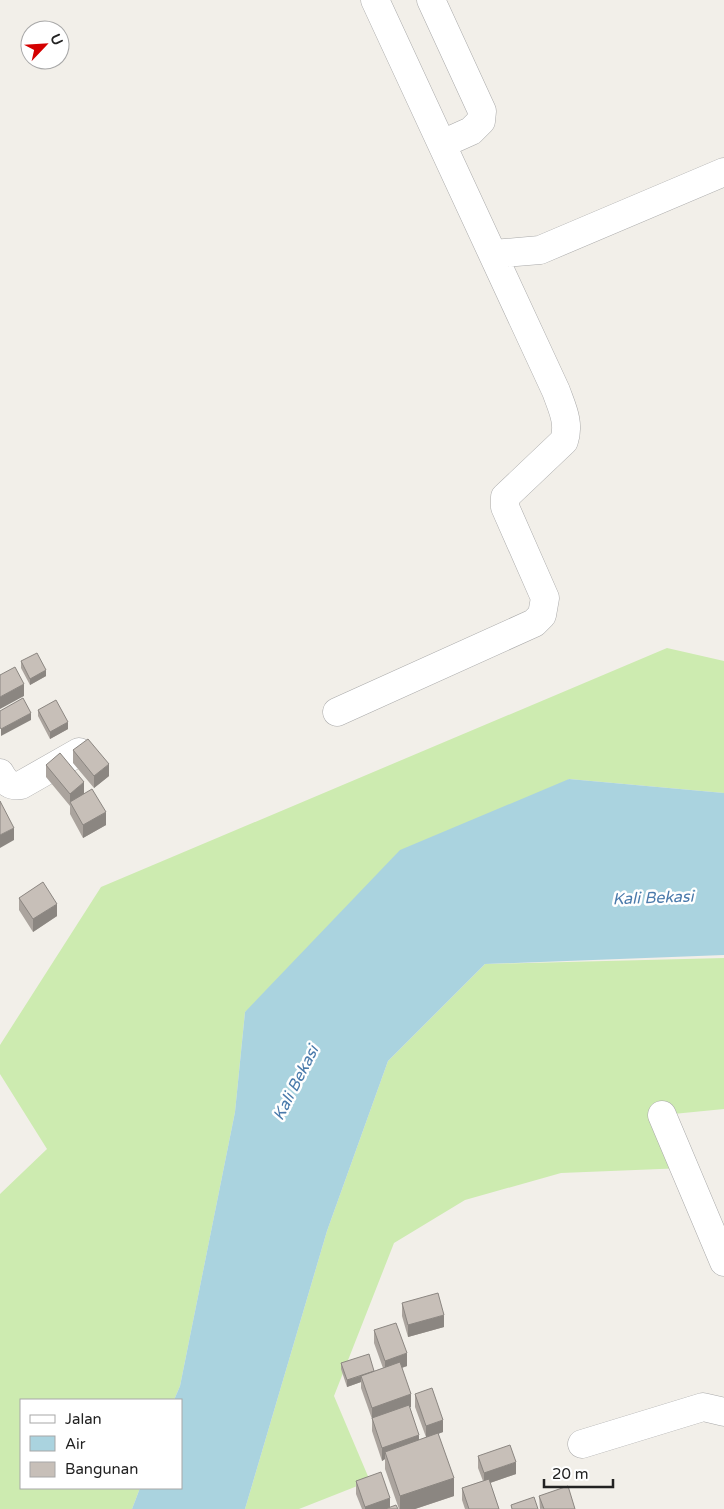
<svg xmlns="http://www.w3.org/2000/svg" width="724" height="1509" font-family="'Varela Round',sans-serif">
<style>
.grass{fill:#cdebb0}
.water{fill:#aad3df}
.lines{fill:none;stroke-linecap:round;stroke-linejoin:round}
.minor-casing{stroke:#a9a9a9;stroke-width:29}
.minor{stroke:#fff;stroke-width:28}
.wall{fill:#aba49e}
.shaded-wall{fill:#8b8681}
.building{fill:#c7bfb8;stroke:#8b8681}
.labels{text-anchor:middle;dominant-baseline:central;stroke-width:5;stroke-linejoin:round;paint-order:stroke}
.water-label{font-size:16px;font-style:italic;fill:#4a7aab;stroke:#fff}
</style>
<rect width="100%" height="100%" fill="#f2efe9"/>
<path class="grass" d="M 667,648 L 724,661 L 724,793 L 569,779 L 245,1012 L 235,1112 L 180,1386 L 174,1400 L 21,1400 L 21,1488 L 140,1488 L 132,1509 L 0,1509 L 0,1194 L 47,1149 L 0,1074 L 0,1045 L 101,887 Z
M 724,958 L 724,1109 L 663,1115 L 685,1168 L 561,1173 L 465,1200 L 394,1243 L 334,1396 L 370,1481 L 299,1509 L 245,1509 L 327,1231 L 388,1061 L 485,964 Z"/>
<path class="water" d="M 569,779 L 724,793 L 724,955 L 485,964 L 388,1061 L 327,1231 L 245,1509 L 132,1509 L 140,1488 L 181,1488 L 181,1400 L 174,1400 L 180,1386 L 235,1112 L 245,1012 L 400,850 Z"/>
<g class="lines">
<defs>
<path id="minor" d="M 431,0 L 482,111 L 481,121 L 471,131 L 442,144
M 493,254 L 540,250 L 724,172
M 337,712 L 534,623 L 542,615 L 545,598 L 505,507 L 505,497 L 564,441 C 570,423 562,408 556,391 L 375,0
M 0,773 C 5,782 10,787 21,785 L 79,752
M 662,1115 L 724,1262
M 582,1444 L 703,1407 L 724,1412"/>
</defs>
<use href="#minor" class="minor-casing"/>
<use href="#minor" class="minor"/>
</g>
<path class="wall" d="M 21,661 L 46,676 L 30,685 L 21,668 Z
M 38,710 L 68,729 L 50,739 L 38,716 Z
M 73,750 L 109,776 L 94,788 L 73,763 Z
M 46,765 L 84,793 L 106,825 L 83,838 L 70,814 L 70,806 L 46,777 Z
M 19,898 L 57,916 L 33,932 L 19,910 Z
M 402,1303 L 444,1327 L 408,1337 L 402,1316 Z
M 374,1330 L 407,1366 L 402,1368 L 411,1407 L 410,1407 L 419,1440 L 426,1437 L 415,1407 L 415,1394 L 443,1432 L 438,1434 L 454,1496 L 415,1509 L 399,1509 L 385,1469 L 385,1459 L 382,1461 L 372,1431 L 372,1419 L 361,1388 L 361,1382 L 347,1387 L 341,1369 L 341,1363 L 374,1371 L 383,1368 L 374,1343 Z
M 478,1456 L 516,1474 L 490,1483 L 499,1509 L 465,1509 L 462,1500 L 462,1488 L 483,1481 L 478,1468 Z
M 356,1481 L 390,1507 L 398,1509 L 362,1509 L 356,1494 Z
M 539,1496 L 575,1509 L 540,1509 Z"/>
<path class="shaded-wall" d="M 46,670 L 46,676 L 30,685 L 30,679 Z
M 24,684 L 24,696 L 0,709 L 0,697 Z
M 31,713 L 31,720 L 1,736 L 1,729 Z
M 68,722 L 68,729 L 50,739 L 50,732 Z
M 109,764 L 109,776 L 94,788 L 94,776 Z
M 84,782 L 84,794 L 70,802 L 70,794 Z
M 106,812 L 106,825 L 83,838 L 83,825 Z
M 14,828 L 14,840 L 0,848 L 0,835 Z
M 57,904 L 57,916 L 33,932 L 33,919 Z
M 444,1315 L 444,1327 L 408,1337 L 408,1325 Z
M 407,1353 L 407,1366 L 385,1373 L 385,1361 Z
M 361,1376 L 361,1382 L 347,1387 L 347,1380 Z
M 411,1394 L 411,1407 L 372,1420 L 372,1408 Z
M 443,1420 L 443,1432 L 426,1438 L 426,1426 Z
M 419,1435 L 419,1448 L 385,1452 L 385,1459 L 382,1461 L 382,1448 Z
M 516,1462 L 516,1474 L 484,1485 L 484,1473 Z
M 454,1478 L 454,1496 L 415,1509 L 400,1509 L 400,1496 Z
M 390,1498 L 390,1509 L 365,1509 L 365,1507 Z"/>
<path class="building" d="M 37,653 L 46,670 L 30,679 L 21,661 Z
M 15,667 L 24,684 L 0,697 L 0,675 Z
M 23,698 L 31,713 L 1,729 L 0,727 L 0,711 Z
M 56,700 L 68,722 L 50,732 L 38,710 Z
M 88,739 L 109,764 L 94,776 L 73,750 Z
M 60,753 L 84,782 L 70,794 L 46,765 Z
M 92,789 L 106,812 L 83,825 L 70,802 Z
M 0,801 L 14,828 L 0,835 Z
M 43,882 L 57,904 L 33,919 L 19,898 Z
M 438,1293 L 444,1315 L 408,1325 L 402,1303 Z
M 396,1323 L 407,1353 L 385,1361 L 374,1330 Z
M 369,1354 L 374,1371 L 347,1380 L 341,1363 Z
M 400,1362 L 411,1394 L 372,1408 L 361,1376 Z
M 432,1388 L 443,1420 L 426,1426 L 415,1394 Z
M 409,1405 L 419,1435 L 382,1448 L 372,1418 Z
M 438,1433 L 454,1478 L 400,1496 L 385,1452 Z
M 510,1445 L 516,1462 L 484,1473 L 478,1456 Z
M 381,1472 L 390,1498 L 365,1507 L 356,1481 Z
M 489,1479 L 499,1509 L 469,1509 L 462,1488 Z
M 568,1486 L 575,1509 L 544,1509 L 539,1496 Z
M 534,1497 L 538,1509 L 512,1509 L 511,1505 Z
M 396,1505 L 398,1509 L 385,1509 Z"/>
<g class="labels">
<g class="water-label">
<text transform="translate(653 898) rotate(-2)">Kali Bekasi</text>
<text transform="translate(296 1083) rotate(-63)">Kali Bekasi</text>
</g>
</g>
<rect x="20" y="1399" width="162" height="90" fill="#ffffff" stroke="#a7a7a7"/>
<rect x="30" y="1415" width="25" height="8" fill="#ffffff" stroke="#a7a7a7"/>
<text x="65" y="1424" font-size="15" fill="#222222">Jalan</text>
<rect x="30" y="1436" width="25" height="15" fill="#aad3df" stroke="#a7a7a7"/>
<text x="65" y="1449" font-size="15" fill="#222222">Air</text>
<rect x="30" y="1462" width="25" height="15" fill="#c7bfb8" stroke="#a7a7a7"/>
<text x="65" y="1474" font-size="15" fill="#222222">Bangunan</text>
<g transform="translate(45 45) rotate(65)"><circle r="24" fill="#ffffff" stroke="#a7a7a7"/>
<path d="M0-4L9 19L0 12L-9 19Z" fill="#d40000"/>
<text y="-8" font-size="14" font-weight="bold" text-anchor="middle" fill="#222222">U</text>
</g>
<path d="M544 1479v8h69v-8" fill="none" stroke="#222222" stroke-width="2.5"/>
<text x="552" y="1479" font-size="15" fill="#222222" stroke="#ffffff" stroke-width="4" paint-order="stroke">20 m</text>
</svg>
